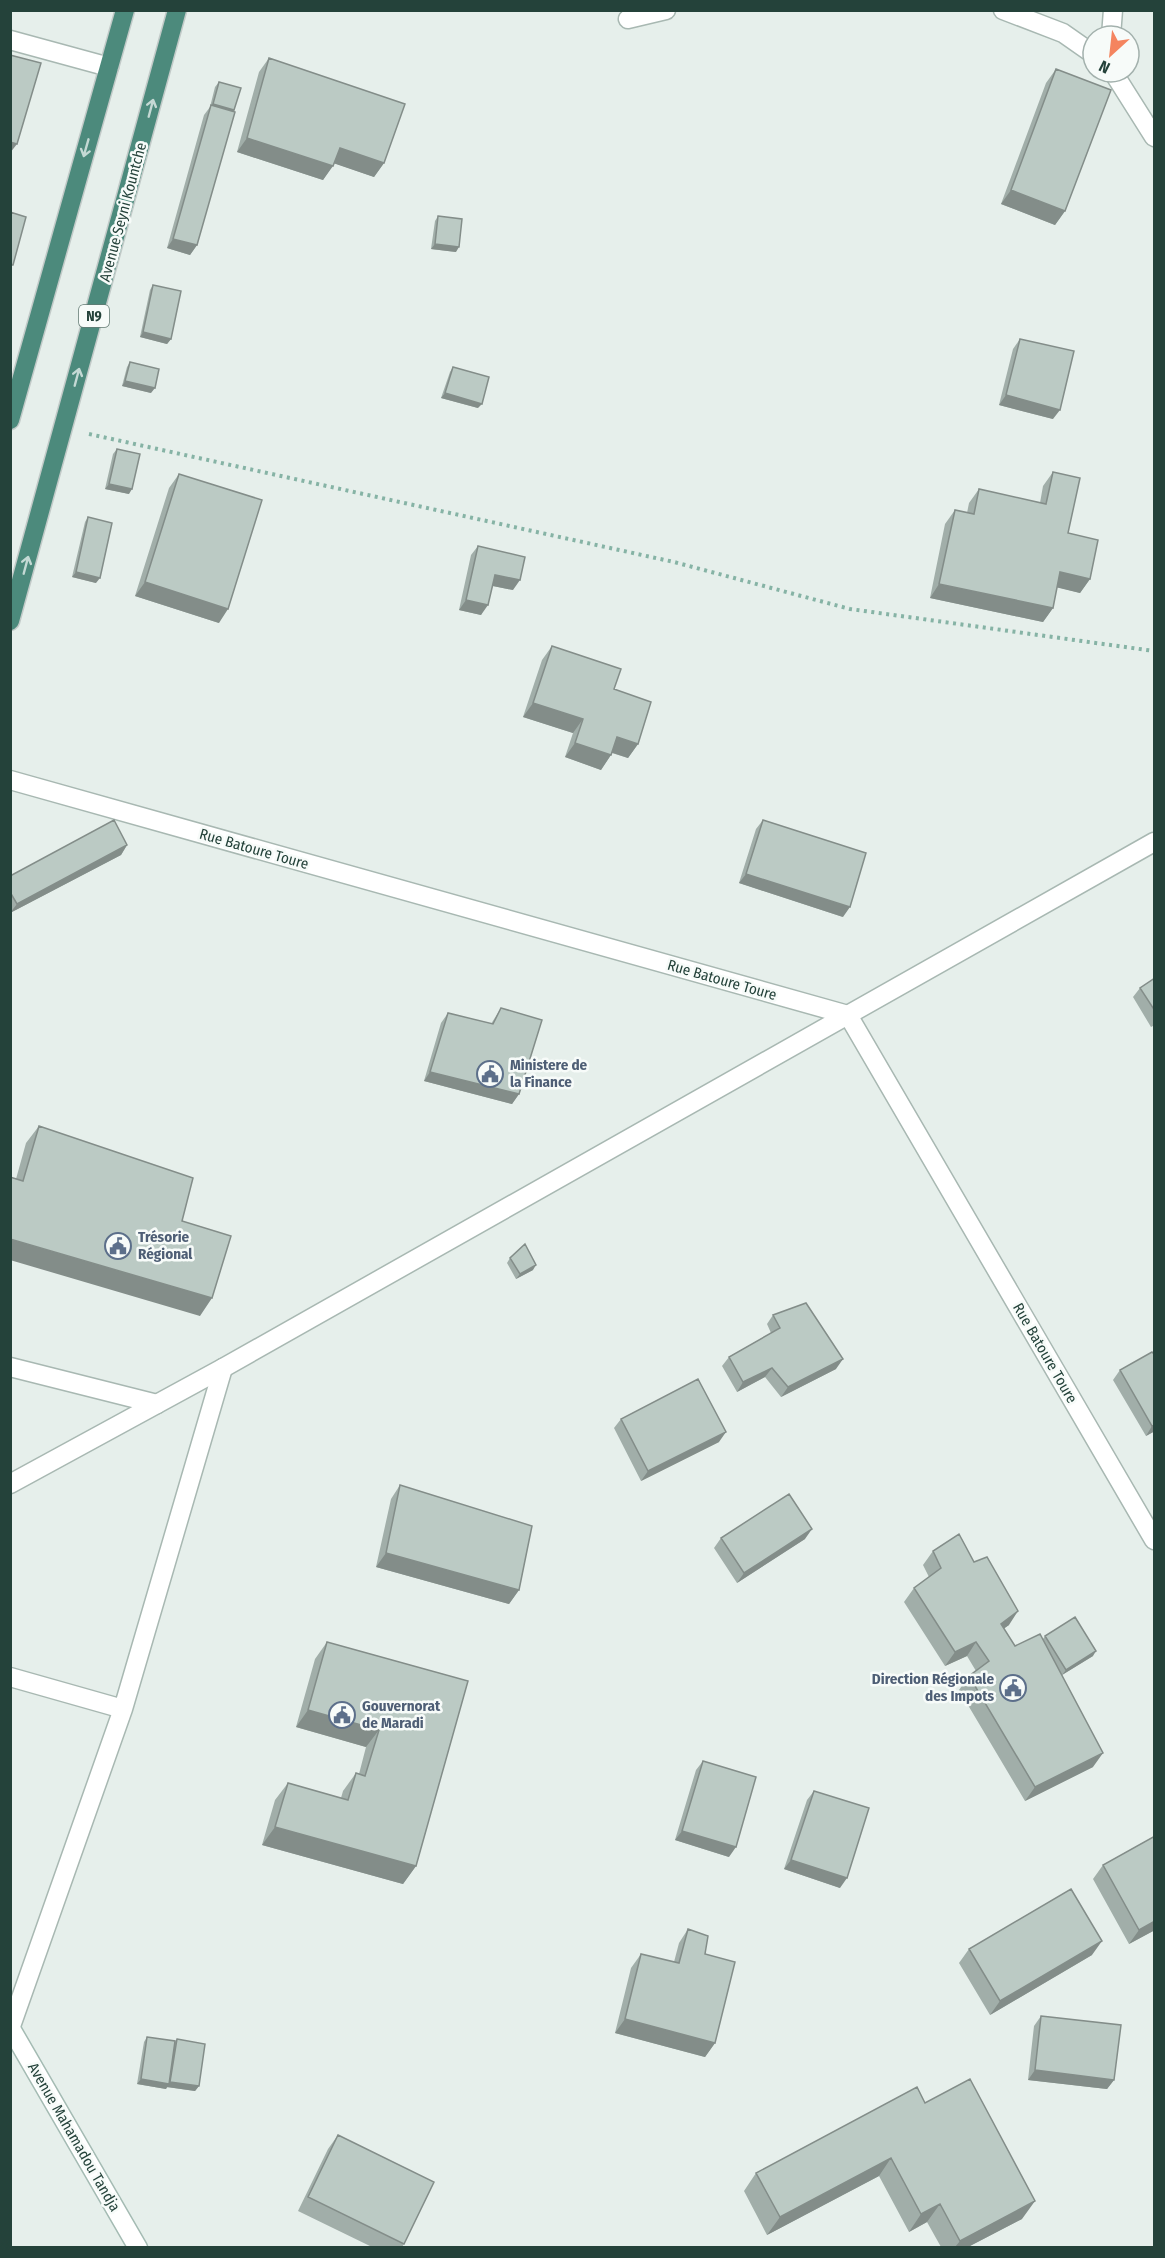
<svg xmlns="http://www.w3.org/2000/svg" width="1165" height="2258" font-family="'Fira Sans Condensed',sans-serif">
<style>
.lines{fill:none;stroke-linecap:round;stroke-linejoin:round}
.minor-casing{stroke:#a8b8b2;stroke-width:21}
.tertiary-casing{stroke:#a8b8b2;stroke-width:21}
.secondary-casing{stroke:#a4bbb3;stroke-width:21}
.trunk-casing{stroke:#c2cac8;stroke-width:21}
.path{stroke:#86b3a5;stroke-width:4;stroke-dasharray:3 4.5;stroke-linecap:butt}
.minor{stroke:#fff;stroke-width:18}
.tertiary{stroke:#fff;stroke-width:18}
.secondary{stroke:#fff;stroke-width:18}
.trunk{stroke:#4c8a7c;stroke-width:18}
.wall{fill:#a1aea9}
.shaded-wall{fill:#838d89}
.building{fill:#bbcac4;stroke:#838d89;stroke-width:1.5}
.oneway{stroke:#c4d9d4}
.labels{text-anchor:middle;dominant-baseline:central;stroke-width:5;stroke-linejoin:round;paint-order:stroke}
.shield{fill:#f7fbf9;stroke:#637a73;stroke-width:1.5}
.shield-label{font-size:14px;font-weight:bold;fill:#24423a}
.street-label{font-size:15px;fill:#24423a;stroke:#f7fbf9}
.service-label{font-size:15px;font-weight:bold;fill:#4e5e75;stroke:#f7fbf9;text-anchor:start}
</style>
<rect width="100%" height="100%" fill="#e6efeb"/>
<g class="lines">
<defs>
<path id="minor" d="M 1003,10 L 1063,33 L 1093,54
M 628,19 L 666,10
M 1111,36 L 1113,10
M 10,40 L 109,67
M 1113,72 L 1154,137
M 10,780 L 848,1015 L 1154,1540
M 10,1367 L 157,1404
M 10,1677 L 123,1709
M 10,2029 L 123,1709 L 223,1368"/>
<path id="tertiary" d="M 10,1484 L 223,1368 L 1154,842"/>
<path id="secondary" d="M 10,2027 L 138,2248"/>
<path id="trunk" d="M 10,420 L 125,10
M 10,621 L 177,10"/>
</defs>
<use href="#minor" class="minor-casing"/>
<use href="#tertiary" class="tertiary-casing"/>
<use href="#secondary" class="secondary-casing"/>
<use href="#trunk" class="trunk-casing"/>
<path class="path" d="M 89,434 L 674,562 L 850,609 L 1154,651"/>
<use href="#minor" class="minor"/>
<use href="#tertiary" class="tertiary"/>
<use href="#secondary" class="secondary"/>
<use href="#trunk" class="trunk"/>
</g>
<path class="wall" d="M 269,58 L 384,163 L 374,177 L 334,163 L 323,180 L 237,152 L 259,72 Z
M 1056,69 L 1065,211 L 1055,225 L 1001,204 L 1046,83 Z
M 219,82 L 233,112 L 197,245 L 190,255 L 167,248 L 204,115 L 210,107 L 215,87 Z
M 438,216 L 456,252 L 431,249 L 435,221 Z
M 153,285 L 171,339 L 167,344 L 140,337 L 150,290 Z
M 1020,339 L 1053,419 L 999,405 L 1013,349 Z
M 130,362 L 151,393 L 122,386 L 127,367 Z
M 453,367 L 478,408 L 441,398 L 450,372 Z
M 117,449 L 129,494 L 105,489 L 113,454 Z
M 1053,472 L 1068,533 L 1090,579 L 1080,593 L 1057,587 L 1053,608 L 1043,622 L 930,598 L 945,524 L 955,510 L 967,513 L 969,503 L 979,489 L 1040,503 L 1043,486 Z
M 179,474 L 219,623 L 135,596 L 169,488 Z
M 88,517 L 96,583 L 72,577 L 85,522 Z
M 478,546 L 513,590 L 493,586 L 481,615 L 459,610 L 471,555 Z
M 552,646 L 614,689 L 638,744 L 628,758 L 612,753 L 601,770 L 565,757 L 573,733 L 523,717 L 542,660 Z
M 763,820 L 843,917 L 739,883 L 756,829 Z
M 127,845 L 121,855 L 10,913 L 10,876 Z
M 1155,978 L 1155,1025 L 1151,1027 L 1133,997 L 1140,988 Z
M 501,1008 L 519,1094 L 512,1104 L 424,1081 L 441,1023 L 448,1013 L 491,1024 Z
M 39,1126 L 182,1221 L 200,1316 L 16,1179 L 26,1143 Z
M 510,1258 L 533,1270 L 516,1279 L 507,1263 Z
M 773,1315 L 836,1369 L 781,1397 L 765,1377 L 737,1392 L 722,1366 L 729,1357 L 771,1333 L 767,1324 Z
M 1155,1355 L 1155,1431 L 1146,1436 L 1113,1380 L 1120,1370 Z
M 621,1419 L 719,1442 L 641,1481 L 614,1428 Z
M 400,1485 L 519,1590 L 509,1604 L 376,1567 L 391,1499 Z
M 721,1538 L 805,1539 L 737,1583 L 714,1548 Z
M 933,1551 L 1009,1625 L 1004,1628 L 1015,1646 L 1043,1639 L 1045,1636 L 1093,1656 L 1062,1675 L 1093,1767 L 1025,1801 L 959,1690 L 969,1676 L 976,1671 L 967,1656 L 945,1666 L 904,1602 L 914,1588 L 929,1577 L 923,1565 Z
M 327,1642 L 468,1681 L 416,1866 L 403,1884 L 262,1845 L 275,1800 L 288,1783 L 341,1798 L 343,1791 L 356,1773 L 359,1774 L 366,1747 L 296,1727 L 315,1659 Z
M 703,1761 L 729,1857 L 675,1840 L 696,1770 Z
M 814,1791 L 840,1888 L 784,1869 L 807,1800 Z
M 1155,1836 L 1155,1930 L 1129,1944 L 1093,1879 L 1103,1865 Z
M 688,1929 L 705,1954 L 715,2043 L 705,2057 L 615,2033 L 631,1968 L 641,1954 L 674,1962 L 679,1943 Z
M 969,1949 L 1092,1955 L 990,2015 L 959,1963 Z
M 1041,2016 L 1114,2080 L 1107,2089 L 1028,2080 L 1034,2026 Z
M 147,2037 L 175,2042 L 177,2039 L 199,2086 L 195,2091 L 167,2087 L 167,2086 L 166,2089 L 137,2084 L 144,2042 Z
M 925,2103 L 1022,2219 L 968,2247 L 941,2247 L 927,2222 L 909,2232 L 879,2176 L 767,2235 L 744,2191 L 756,2173 Z
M 338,2135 L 404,2244 L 402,2247 L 372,2247 L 298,2211 L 328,2149 Z"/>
<path class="shaded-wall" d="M 213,104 L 234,110 L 231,115 L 209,109 Z
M 247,138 L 333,166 L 323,180 L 237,152 Z
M 10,142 L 17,144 L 10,153 Z
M 340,148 L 384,163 L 374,177 L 330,162 Z
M 1011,190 L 1065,211 L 1055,225 L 1001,204 Z
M 173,239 L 197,245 L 190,255 L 167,248 Z
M 435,244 L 459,247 L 456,252 L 431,249 Z
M 143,332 L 171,339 L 167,344 L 140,337 Z
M 125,381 L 155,388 L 151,393 L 122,386 Z
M 445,393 L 482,404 L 478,408 L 441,398 Z
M 1006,395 L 1060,410 L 1053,419 L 999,405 Z
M 109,484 L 132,489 L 129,494 L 105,489 Z
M 76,572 L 100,578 L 96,583 L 72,577 Z
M 1060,572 L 1090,579 L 1080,593 L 1051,586 Z
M 495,575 L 520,580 L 513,590 L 488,585 Z
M 145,582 L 228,609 L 219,623 L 135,596 Z
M 939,584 L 1053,608 L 1043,622 L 930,598 Z
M 466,600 L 488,605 L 481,615 L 459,610 Z
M 533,703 L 583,719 L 573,733 L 523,717 Z
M 617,737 L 638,744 L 628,758 L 607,751 Z
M 575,743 L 611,755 L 601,770 L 565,757 Z
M 127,845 L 121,855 L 10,913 L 17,904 Z
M 746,874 L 850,907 L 843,917 L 739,883 Z
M 430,1072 L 519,1094 L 512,1104 L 424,1081 Z
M 10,1239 L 212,1298 L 200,1316 L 10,1260 Z
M 536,1265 L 533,1270 L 516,1279 L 520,1274 Z
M 843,1359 L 836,1369 L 781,1397 L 788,1387 Z
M 772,1368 L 765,1377 L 737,1392 L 743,1382 Z
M 1155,1425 L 1155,1431 L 1146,1436 L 1152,1426 Z
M 726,1432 L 719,1442 L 641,1481 L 648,1471 Z
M 812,1529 L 805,1539 L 737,1583 L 744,1573 Z
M 386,1553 L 519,1590 L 509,1604 L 376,1567 Z
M 1018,1611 L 1009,1625 L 991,1638 L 1001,1624 Z
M 976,1642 L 967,1656 L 945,1666 L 955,1652 Z
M 1096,1651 L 1093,1656 L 1062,1675 L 1066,1670 Z
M 308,1710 L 379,1730 L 366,1747 L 296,1727 Z
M 1103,1753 L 1093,1767 L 1025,1801 L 1035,1787 Z
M 275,1827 L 416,1866 L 403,1884 L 262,1845 Z
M 682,1831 L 736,1847 L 729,1857 L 675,1840 Z
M 791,1860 L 847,1878 L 840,1888 L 784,1869 Z
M 1155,1921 L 1155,1930 L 1129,1944 L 1139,1930 Z
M 1102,1941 L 1092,1955 L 990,2015 L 1000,2001 Z
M 625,2019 L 715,2043 L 705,2057 L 615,2033 Z
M 1035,2070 L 1114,2080 L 1107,2089 L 1028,2080 Z
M 141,2079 L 169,2084 L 166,2089 L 137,2084 Z
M 170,2082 L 199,2086 L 195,2091 L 167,2087 Z
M 891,2158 L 879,2176 L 767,2235 L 780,2217 Z
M 1035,2201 L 1022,2219 L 968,2247 L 955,2247 L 960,2241 Z
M 940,2204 L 927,2222 L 909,2232 L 921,2214 Z"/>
<path class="building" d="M 10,55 L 41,63 L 17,144 L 10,142 Z
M 269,58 L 405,104 L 384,163 L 340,148 L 333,166 L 247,138 Z
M 1056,69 L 1111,90 L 1065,211 L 1011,190 Z
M 219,82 L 241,88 L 234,110 L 213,104 Z
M 211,105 L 235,112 L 197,245 L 173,239 Z
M 10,212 L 26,217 L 13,265 L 10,265 Z
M 438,216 L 462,219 L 459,247 L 435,244 Z
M 153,285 L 181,291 L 171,339 L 143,332 Z
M 1020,339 L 1074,351 L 1060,410 L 1006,395 Z
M 130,362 L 159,369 L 155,388 L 125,381 Z
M 453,367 L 489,377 L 482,404 L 445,393 Z
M 117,449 L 140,454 L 132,489 L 109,484 Z
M 1053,472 L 1080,478 L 1068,533 L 1098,540 L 1090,579 L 1060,572 L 1053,608 L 939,584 L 955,510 L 974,514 L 979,489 L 1046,504 Z
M 179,474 L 262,500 L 228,609 L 145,582 Z
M 88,517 L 112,523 L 100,578 L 76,572 Z
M 478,546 L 525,557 L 520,580 L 495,575 L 488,605 L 466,600 Z
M 552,646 L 621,669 L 614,689 L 651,702 L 638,744 L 617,737 L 611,755 L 575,743 L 583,719 L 533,703 Z
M 114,820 L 127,845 L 17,904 L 10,892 L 10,876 Z
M 763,820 L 866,853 L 850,907 L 746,874 Z
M 1155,978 L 1155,1011 L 1140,988 Z
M 501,1008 L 542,1020 L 519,1094 L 430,1072 L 448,1013 L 493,1024 Z
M 39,1126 L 193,1178 L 182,1221 L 231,1236 L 212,1298 L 10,1239 L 10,1177 L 23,1181 Z
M 525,1244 L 536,1265 L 520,1274 L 510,1258 Z
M 806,1303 L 843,1359 L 788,1387 L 772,1368 L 743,1382 L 729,1357 L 780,1328 L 773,1315 Z
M 1152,1352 L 1155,1355 L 1155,1425 L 1152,1426 L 1120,1370 Z
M 698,1379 L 726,1432 L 648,1471 L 621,1419 Z
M 400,1485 L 532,1526 L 519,1590 L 386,1553 Z
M 789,1494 L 812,1529 L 744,1573 L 721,1538 Z
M 959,1534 L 974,1562 L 987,1557 L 1018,1611 L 1001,1624 L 1015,1646 L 1040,1634 L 1103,1753 L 1035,1787 L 969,1676 L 989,1661 L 976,1642 L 955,1652 L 914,1588 L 941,1568 L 933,1551 Z
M 1075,1617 L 1096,1651 L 1066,1670 L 1045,1636 Z
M 327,1642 L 468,1681 L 416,1866 L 275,1827 L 288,1783 L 348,1800 L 356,1773 L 365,1776 L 379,1730 L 308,1710 Z
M 703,1761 L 756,1777 L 736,1847 L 682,1831 Z
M 814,1791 L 869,1808 L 847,1878 L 791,1860 Z
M 1155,1836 L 1155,1921 L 1139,1930 L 1103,1865 Z
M 1071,1889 L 1102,1941 L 1000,2001 L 969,1949 Z
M 688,1929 L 708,1936 L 705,1954 L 735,1962 L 715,2043 L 625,2019 L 641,1954 L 679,1963 Z
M 1041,2016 L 1121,2025 L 1114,2080 L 1035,2070 Z
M 147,2037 L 175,2041 L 169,2084 L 141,2079 Z
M 177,2039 L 205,2044 L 199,2086 L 170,2082 Z
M 970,2079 L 1035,2201 L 960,2241 L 940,2204 L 921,2214 L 891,2158 L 780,2217 L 756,2173 L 917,2087 L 925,2103 Z
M 338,2135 L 434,2182 L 404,2244 L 308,2197 Z"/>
<defs><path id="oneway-shaft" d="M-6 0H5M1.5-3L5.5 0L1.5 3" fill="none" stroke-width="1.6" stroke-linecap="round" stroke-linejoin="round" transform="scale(1.5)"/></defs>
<g class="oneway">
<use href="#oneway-shaft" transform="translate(151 108) rotate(-75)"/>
<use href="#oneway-shaft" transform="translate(86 148) rotate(106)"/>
<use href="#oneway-shaft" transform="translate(77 377) rotate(-75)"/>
<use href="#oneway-shaft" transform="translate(26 565) rotate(-75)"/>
</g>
<defs>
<symbol id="civic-ring" viewBox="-11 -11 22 22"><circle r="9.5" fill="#f7fbf9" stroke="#5c6f8a" stroke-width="1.5"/><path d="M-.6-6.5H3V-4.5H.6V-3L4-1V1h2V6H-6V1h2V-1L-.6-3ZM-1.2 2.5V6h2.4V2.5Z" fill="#5c6f8a"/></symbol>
</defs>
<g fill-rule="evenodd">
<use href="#civic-ring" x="475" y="1059" width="30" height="30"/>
<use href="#civic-ring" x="103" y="1231" width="30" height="30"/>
<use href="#civic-ring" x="998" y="1673" width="30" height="30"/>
<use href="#civic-ring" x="327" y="1700" width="30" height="30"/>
</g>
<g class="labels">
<rect class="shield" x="79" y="305" width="30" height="22" rx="4.5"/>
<g class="shield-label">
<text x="94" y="316">N9</text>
</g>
<g class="street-label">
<text transform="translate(123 212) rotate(-75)">Avenue Seyni Kountche</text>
<text transform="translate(254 849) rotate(16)">Rue Batoure Toure</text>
<text transform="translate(722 980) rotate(16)">Rue Batoure Toure</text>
<text transform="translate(1045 1353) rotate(60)">Rue Batoure Toure</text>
<text transform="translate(74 2137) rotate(60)">Avenue Mahamadou Tandja</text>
</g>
<g class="service-label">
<text x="510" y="1065">Ministere de<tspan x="510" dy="17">la Finance</tspan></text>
<text x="138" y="1237">Trésorie<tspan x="138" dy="17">Régional</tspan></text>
<text x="994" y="1679" text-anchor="end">Direction Régionale<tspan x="994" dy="17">des Impots</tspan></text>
<text x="362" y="1706">Gouvernorat<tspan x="362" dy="17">de Maradi</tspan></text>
</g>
</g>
<rect width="1165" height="2258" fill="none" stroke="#24423a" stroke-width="24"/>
<g transform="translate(1111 54) rotate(207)"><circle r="28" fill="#f7fbf9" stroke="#a3b1ad" stroke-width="1.5"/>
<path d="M0-4.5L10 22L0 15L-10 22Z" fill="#f4845f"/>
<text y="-9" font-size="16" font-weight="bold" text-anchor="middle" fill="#24423a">N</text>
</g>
</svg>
